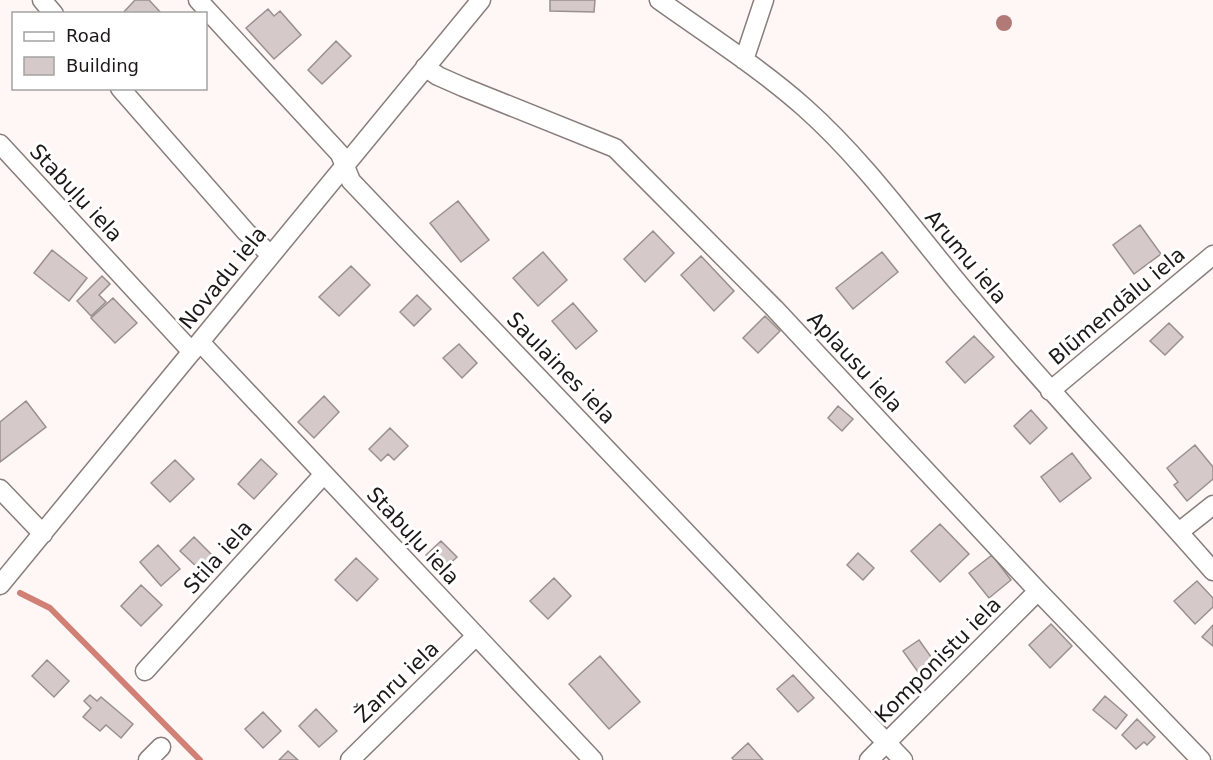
<svg xmlns="http://www.w3.org/2000/svg" width="1213" height="760" font-family="'DejaVu Sans',sans-serif">
<style>
.lines{fill:none;stroke-linecap:round;stroke-linejoin:round}
.stream{stroke:#d08075;stroke-width:6}
.building{fill:#d5cac9;stroke:#9a908e;stroke-width:1.5}
.street-casing{stroke:#887e7c;stroke-width:21}
.street{stroke:#fff;stroke-width:18}
.tree{fill:#b27a76}
.labels{text-anchor:middle;dominant-baseline:central;stroke-width:6;stroke-linejoin:round;paint-order:stroke}
.street-label{font-size:21px;fill:#1c1818;stroke:#fff}
</style>
<rect width="100%" height="100%" fill="#fef7f6"/>
<g class="lines">
<path class="stream" d="M 20,593 L 50,608 L 200,760"/>
</g>
<path class="building" d="M 135,0 L 149,0 L 162,14 L 122,14 Z
M 550,0 L 595,0 L 594,12 L 550,11 Z
M 268,9 L 274,16 L 280,11 L 301,35 L 274,59 L 246,28 Z
M 336,41 L 351,56 L 322,84 L 308,70 Z
M 458,201 L 489,240 L 461,262 L 430,223 Z
M 1140,225 L 1161,254 L 1134,274 L 1113,245 Z
M 653,231 L 674,253 L 645,282 L 624,259 Z
M 52,250 L 87,278 L 69,301 L 34,273 Z
M 543,252 L 567,280 L 538,306 L 513,278 Z
M 882,252 L 898,272 L 853,309 L 836,288 Z
M 701,256 L 734,291 L 714,311 L 681,275 Z
M 351,266 L 370,285 L 339,316 L 319,297 Z
M 102,276 L 110,284 L 99,295 L 106,302 L 91,316 L 77,301 Z
M 417,295 L 431,309 L 414,326 L 400,312 Z
M 113,298 L 137,323 L 115,343 L 91,318 Z
M 573,303 L 597,331 L 576,349 L 552,321 Z
M 765,316 L 780,331 L 758,353 L 743,338 Z
M 1169,323 L 1183,337 L 1165,355 L 1150,341 Z
M 974,336 L 994,357 L 965,383 L 946,362 Z
M 459,344 L 477,363 L 462,378 L 443,358 Z
M 324,396 L 339,412 L 314,438 L 298,422 Z
M 26,401 L 46,427 L 0,462 L 0,422 Z
M 838,406 L 853,419 L 842,431 L 828,418 Z
M 1031,410 L 1047,428 L 1030,444 L 1014,426 Z
M 390,428 L 408,446 L 394,460 L 388,454 L 381,461 L 369,449 Z
M 1195,445 L 1213,467 L 1213,479 L 1187,501 L 1174,485 L 1178,482 L 1167,468 Z
M 1072,453 L 1091,478 L 1060,502 L 1041,477 Z
M 261,459 L 277,474 L 254,499 L 238,484 Z
M 175,460 L 194,479 L 170,502 L 151,483 Z
M 940,524 L 969,554 L 940,582 L 911,551 Z
M 194,537 L 213,556 L 200,570 L 180,551 Z
M 441,541 L 457,557 L 442,571 L 426,555 Z
M 158,545 L 180,569 L 161,586 L 140,562 Z
M 858,553 L 874,568 L 863,580 L 847,565 Z
M 992,555 L 1011,580 L 989,598 L 969,573 Z
M 356,558 L 378,579 L 357,601 L 335,580 Z
M 554,578 L 571,596 L 548,619 L 530,601 Z
M 1197,581 L 1213,598 L 1213,607 L 1195,624 L 1174,601 Z
M 141,585 L 162,605 L 141,626 L 121,606 Z
M 1051,624 L 1072,646 L 1050,668 L 1029,645 Z
M 1213,625 L 1213,646 L 1202,637 Z
M 919,640 L 939,668 L 923,679 L 903,651 Z
M 600,656 L 640,702 L 609,729 L 569,684 Z
M 47,660 L 69,681 L 54,697 L 32,676 Z
M 793,675 L 814,698 L 798,712 L 777,689 Z
M 90,695 L 97,701 L 101,697 L 133,724 L 121,738 L 106,725 L 100,731 L 83,717 L 91,708 L 84,701 Z
M 1105,696 L 1127,715 L 1116,729 L 1093,710 Z
M 316,709 L 337,731 L 319,747 L 299,726 Z
M 263,712 L 281,731 L 263,748 L 245,729 Z
M 1137,719 L 1155,737 L 1147,745 L 1144,742 L 1136,749 L 1122,735 Z
M 748,743 L 763,760 L 734,760 L 732,758 Z
M 288,751 L 298,760 L 279,760 Z"/>
<g class="lines">
<defs>
<path id="street" d="M 42,0 L 54,14
M 198,0 L 340,154 L 351,181 L 903,760
M 659,0 C 708,35 760,68 805,108 C 869,165 919,238 975,303 C 1052,394 1134,481 1213,571
M 744,60 L 764,0
M 425,67 L 438,76 L 463,87 L 615,148 L 775,309 L 1038,591 L 1201,760
M 120,88 L 246,232 L 271,255
M 0,144 L 192,352
M 200,342 L 593,760
M 1050,391 L 1213,255
M 0,489 L 43,534
M 1179,532 L 1213,505
M 0,585 L 481,0
M 145,671 L 324,474
M 148,760 L 161,747
M 350,760 L 476,636
M 869,760 L 1038,591"/>
</defs>
<use href="#street" class="street-casing"/>
<use href="#street" class="street"/>
</g>
<circle class="tree" cx="1004" cy="23" r="8"/>
<g class="labels">
<g class="street-label">
<text transform="translate(76 193) rotate(47)">Stabuļu iela</text>
<text transform="translate(966 257) rotate(50)">Arumu iela</text>
<text transform="translate(223 278) rotate(-51)">Novadu iela</text>
<text transform="translate(1117 306) rotate(-40)">Blūmendālu iela</text>
<text transform="translate(855 362) rotate(47)">Aplausu iela</text>
<text transform="translate(561 368) rotate(46)">Saulaines iela</text>
<text transform="translate(413 536) rotate(47)">Stabuļu iela</text>
<text transform="translate(218 557) rotate(-48)">Stila iela</text>
<text transform="translate(938 660) rotate(-45)">Komponistu iela</text>
<text transform="translate(397 682) rotate(-44)">Žanru iela</text>
</g>
</g>
<rect x="12" y="12" width="195" height="78" fill="#ffffff" stroke="#a4a3a3" stroke-width="1.5"/>
<rect x="24" y="32" width="30" height="9" fill="#ffffff" stroke="#a4a3a3" stroke-width="1.5"/>
<text x="66" y="42" font-size="18" fill="#1c1818">Road</text>
<rect x="24" y="57" width="30" height="18" fill="#d5cac9" stroke="#a4a3a3" stroke-width="1.5"/>
<text x="66" y="72" font-size="18" fill="#1c1818">Building</text>
</svg>
